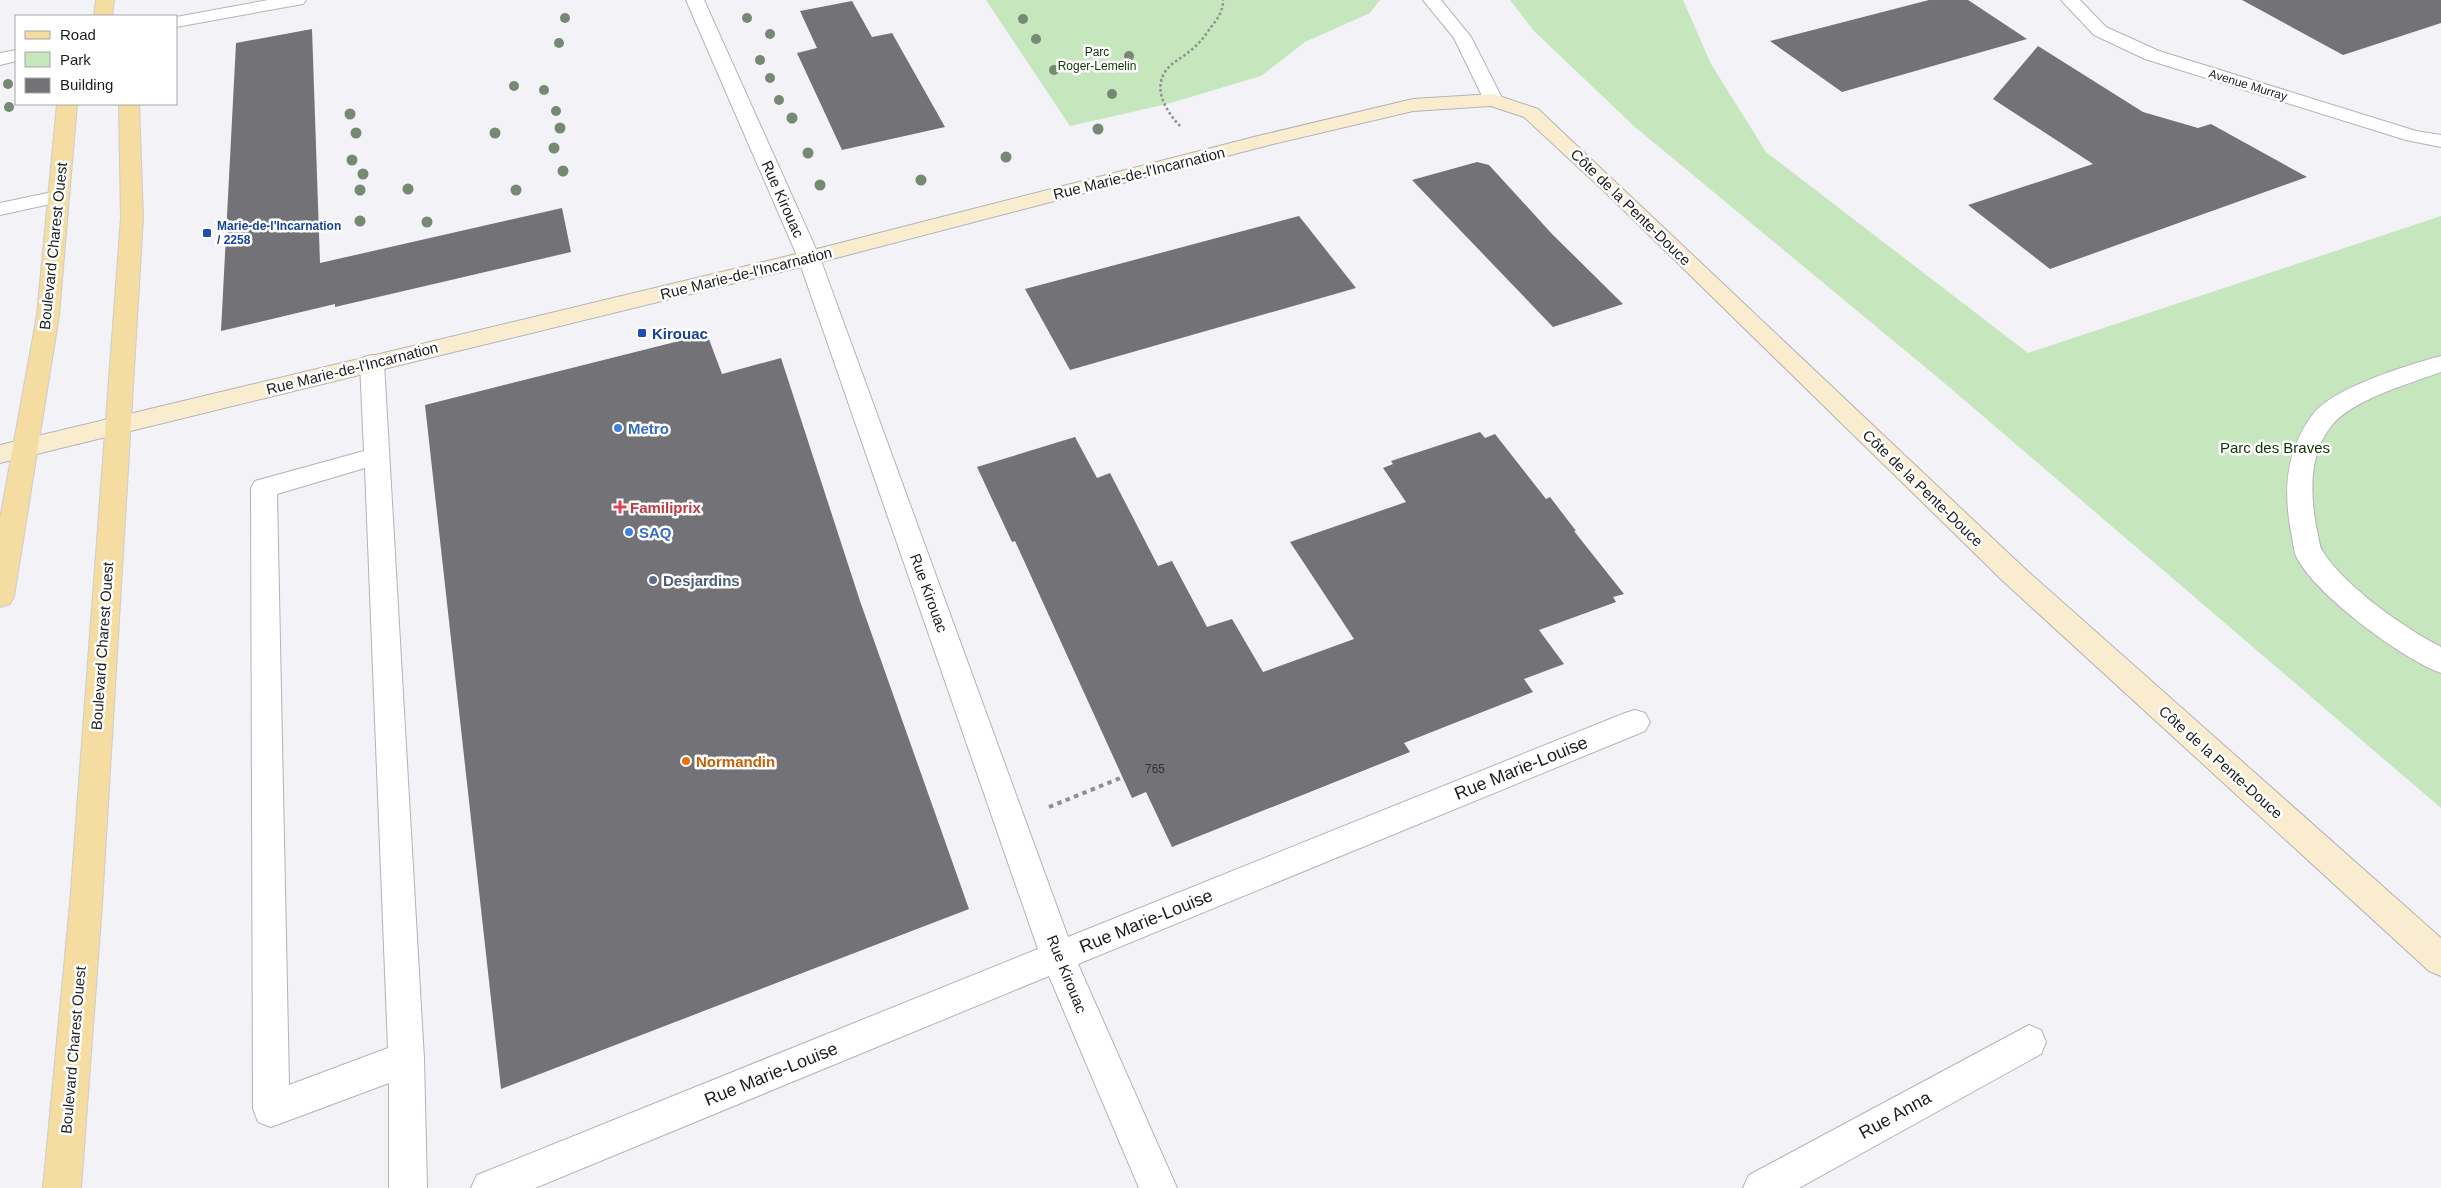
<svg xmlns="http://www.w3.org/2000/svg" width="2441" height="1188" font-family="Helvetica,sans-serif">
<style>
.green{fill:#c6e6bd}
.building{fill:#737377}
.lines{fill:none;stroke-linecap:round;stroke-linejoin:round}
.lane-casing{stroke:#b3b3b8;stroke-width:2}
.street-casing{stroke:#b3b3b8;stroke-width:2}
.secondary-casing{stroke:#b3b3b8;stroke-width:2}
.primary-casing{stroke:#cdcdce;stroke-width:2}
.path-far1{stroke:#8e8f92;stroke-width:2.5;stroke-dasharray:2.5 2.5;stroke-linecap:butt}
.path{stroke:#8e8f92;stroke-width:4;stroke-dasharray:4.5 4.5;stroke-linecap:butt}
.lane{fill:#fff;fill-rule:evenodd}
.street{fill:#fff;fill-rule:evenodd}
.secondary{fill:#faedcf;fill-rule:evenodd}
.primary{fill:#f5dca0;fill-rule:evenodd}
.tree{fill:#768972}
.transit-dot{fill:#1a4fb4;stroke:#fff;stroke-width:2}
.shop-dot{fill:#3f7fe0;stroke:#fff;stroke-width:2}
.health-dot{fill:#e0444e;stroke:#fff;stroke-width:2}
.service-dot{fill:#5c6f8a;stroke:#fff;stroke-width:2}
.food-dot{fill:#e8710a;stroke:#fff;stroke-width:2}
.labels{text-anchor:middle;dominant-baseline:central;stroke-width:5;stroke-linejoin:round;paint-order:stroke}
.far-park-label{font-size:12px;fill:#113305;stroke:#fff}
.far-street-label{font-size:12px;fill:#1c1d1e;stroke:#fff}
.far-transit-label{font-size:12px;font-weight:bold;fill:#164399;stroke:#fff;text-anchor:start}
.number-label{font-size:12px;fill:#323234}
.street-label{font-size:15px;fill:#1c1d1e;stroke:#fff}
.transit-label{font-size:15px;font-weight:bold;fill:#164399;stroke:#fff;text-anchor:start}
.shop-label{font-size:15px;font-weight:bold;fill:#366cbe;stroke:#fff;text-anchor:start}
.park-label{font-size:15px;fill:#113305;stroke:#fff}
.health-label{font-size:15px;font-weight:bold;fill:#be3a42;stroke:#fff;text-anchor:start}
.service-label{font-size:15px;font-weight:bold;fill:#4e5e75;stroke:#fff;text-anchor:start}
.food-label{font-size:15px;font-weight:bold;fill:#c56008;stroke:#fff;text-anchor:start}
.near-street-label{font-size:18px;fill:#1c1d1e;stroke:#fff}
</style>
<rect width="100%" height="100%" fill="#f2f2f7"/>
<path class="green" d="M 986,0 L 1380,0 L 1370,13 L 1305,42 L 1261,76 L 1167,104 L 1070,126 Z
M 1510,0 L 1683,0 L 1711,64 L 1766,152 L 2028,353 L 2441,216 L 2441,808 L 1942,381 L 1635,127 L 1534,31 Z"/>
<path class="building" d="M 1929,0 L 1968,0 L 2027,39 L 1842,92 L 1770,41 Z
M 2242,0 L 2441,0 L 2441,23 L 2343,55 Z
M 852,1 L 872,37 L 892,33 L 945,127 L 842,150 L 797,53 L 817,48 L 800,11 Z
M 312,29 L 320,263 L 562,208 L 571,252 L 335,307 L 335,304 L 221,331 L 236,43 Z
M 2038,46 L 2143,112 L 2198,128 L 2211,124 L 2307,177 L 2050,269 L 1968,205 L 2093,164 L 1993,99 Z
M 1477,162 L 1489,165 L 1552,234 L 1623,304 L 1553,327 L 1412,180 Z
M 1299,216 L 1356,288 L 1070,370 L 1025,289 Z
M 707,334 L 722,374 L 781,358 L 860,601 L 969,909 L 501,1089 L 425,405 Z
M 1480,432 L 1485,438 L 1495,434 L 1546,499 L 1550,497 L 1576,531 L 1574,531 L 1624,594 L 1613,597 L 1616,602 L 1539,630 L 1564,664 L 1524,679 L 1533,692 L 1404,743 L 1410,752 L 1172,847 L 1146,792 L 1132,798 L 1015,541 L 1012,542 L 977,467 L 1075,437 L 1097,478 L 1110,473 L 1158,566 L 1172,561 L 1207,627 L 1232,619 L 1263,672 L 1354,639 L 1290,542 L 1406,502 L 1383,468 L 1393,464 L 1391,461 Z"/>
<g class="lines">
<defs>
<path id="lane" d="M 372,355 L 380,357 L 384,363 L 424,1059 L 427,1188 L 389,1188 L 389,1083 L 271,1127 L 258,1122 L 253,1109 L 251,488 L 255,481 L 364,451 L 360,363 L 364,357 ZM 365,468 L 388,1048 L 289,1085 L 277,494 Z
M 2441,356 L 2441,372 C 2411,383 2352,400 2332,425 C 2308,454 2310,496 2317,531 C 2319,537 2319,547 2323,552 C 2347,588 2403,627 2441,647 L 2441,673 C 2402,659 2316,595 2297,558 C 2293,550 2293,540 2291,532 C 2283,490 2286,448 2314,413 C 2335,387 2408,365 2441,356 Z"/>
<path id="street" d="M 268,0 L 306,0 L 303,4 L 297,5 L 176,27 L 176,17 Z
M 686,0 L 704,0 L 820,258 L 1068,937 L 1625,713 L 1635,710 L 1645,713 L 1650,722 L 1645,731 L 1078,964 L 1177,1188 L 1139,1188 L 1049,976 L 535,1188 L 471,1188 L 477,1175 L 1038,949 L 798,258 Z
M 1423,0 L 1441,0 L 1471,37 L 1503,100 L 1500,104 L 1486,104 L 1454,38 Z
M 2061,0 L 2080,0 L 2106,27 L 2159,51 L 2416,131 L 2441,135 L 2441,147 L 2406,140 L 2145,59 L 2094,35 Z
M 16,50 L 16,61 L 0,65 L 0,53 Z
M 57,191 L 64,193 L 67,197 L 64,201 L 0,215 L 0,203 Z
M 2029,1025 L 2041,1030 L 2046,1042 L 2041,1054 L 1799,1188 L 1743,1188 L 1749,1175 Z"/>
<path id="secondary" d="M 1493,94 L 1538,109 L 2023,567 L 2441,938 L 2441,976 L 2429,971 L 2003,581 L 1606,193 L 1524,117 L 1491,106 L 1413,111 L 1269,145 L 809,265 L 0,463 L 0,445 L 809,251 L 1258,136 L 1413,99 Z"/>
<path id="primary" d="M 96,0 L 114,0 L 112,16 L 94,16 Z
M 57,104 L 77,104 L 59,315 L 14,596 L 10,604 L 0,607 L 0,519 L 37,315 Z
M 119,104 L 139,104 L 143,218 L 102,904 L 81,1188 L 43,1188 L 70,904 L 121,218 Z"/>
</defs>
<use href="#lane" class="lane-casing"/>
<use href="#street" class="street-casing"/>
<use href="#secondary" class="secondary-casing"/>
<use href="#primary" class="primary-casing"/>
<path class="path-far1" d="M 1180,126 C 1164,109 1150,84 1171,65 C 1177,60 1184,56 1190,51 C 1198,45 1205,36 1211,27 C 1218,18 1223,12 1223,0"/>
<path class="path" d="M 1049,807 L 1123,777"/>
<use href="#lane" class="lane"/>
<use href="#street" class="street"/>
<use href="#secondary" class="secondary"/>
<use href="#primary" class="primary"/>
</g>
<g class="tree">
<circle cx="565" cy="18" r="5"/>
<circle cx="747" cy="18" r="5"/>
<circle cx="1023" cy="19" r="5"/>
<circle cx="770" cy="34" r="5"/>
<circle cx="1036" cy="39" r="5"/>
<circle cx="559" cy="43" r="5"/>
<circle cx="1129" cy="56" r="5"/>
<circle cx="760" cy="60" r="5"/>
<circle cx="1054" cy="70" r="5"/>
<circle cx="770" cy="78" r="5"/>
<circle cx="8" cy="84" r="5"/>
<circle cx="514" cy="86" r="5"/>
<circle cx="544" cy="90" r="5"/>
<circle cx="1112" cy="94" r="5"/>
<circle cx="779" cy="100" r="5"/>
<circle cx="9" cy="107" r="5"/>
<circle cx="556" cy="111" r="5"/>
<circle cx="350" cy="114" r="5.5"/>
<circle cx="792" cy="118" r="5.5"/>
<circle cx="560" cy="128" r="5.5"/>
<circle cx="1098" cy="129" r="5.5"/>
<circle cx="356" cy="133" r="5.5"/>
<circle cx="495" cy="133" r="5.5"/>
<circle cx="554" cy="148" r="5.5"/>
<circle cx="808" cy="153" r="5.5"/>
<circle cx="1006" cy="157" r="5.5"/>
<circle cx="352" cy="160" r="5.5"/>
<circle cx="563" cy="171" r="5.5"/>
<circle cx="363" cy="174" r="5.5"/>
<circle cx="921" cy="180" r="5.5"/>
<circle cx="820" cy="185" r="5.5"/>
<circle cx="408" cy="189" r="5.5"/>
<circle cx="360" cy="190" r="5.5"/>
<circle cx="516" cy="190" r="5.5"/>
<circle cx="360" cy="221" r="5.5"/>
<circle cx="427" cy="222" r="5.5"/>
</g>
<g class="transit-dot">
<rect x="202" y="228" width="10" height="10" rx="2.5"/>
<rect x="637" y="328" width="10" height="10" rx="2.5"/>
</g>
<g class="shop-dot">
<circle cx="618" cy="428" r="5"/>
<circle cx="629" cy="532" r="5"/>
</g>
<path class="health-dot" d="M617.5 499.5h5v5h5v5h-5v5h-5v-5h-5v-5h5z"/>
<circle class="service-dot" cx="653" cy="580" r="5"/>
<circle class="food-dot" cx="686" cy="761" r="5"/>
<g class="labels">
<g class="far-park-label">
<text x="1097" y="52">Parc<tspan x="1097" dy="14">Roger-Lemelin</tspan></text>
</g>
<g class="far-street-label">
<text transform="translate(2248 85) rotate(17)">Avenue Murray</text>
</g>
<g class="far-transit-label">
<text x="217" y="226">Marie-de-l'Incarnation<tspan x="217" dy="14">/ 2258</tspan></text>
</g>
<g class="number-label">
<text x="1155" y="769">765</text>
</g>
<g class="street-label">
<text transform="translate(1139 173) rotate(-14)">Rue Marie-de-l'Incarnation</text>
<text transform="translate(783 199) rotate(66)">Rue Kirouac</text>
<text transform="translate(1631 207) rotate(44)">Côte de la Pente-Douce</text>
<text transform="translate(53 246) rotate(-84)">Boulevard Charest Ouest</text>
<text transform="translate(746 273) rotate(-14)">Rue Marie-de-l'Incarnation</text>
<text transform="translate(352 368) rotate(-14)">Rue Marie-de-l'Incarnation</text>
<text transform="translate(1923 488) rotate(44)">Côte de la Pente-Douce</text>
<text transform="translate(929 593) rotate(70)">Rue Kirouac</text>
<text transform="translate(102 646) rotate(-86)">Boulevard Charest Ouest</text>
<text transform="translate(2221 762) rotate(42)">Côte de la Pente-Douce</text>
<text transform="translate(1067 974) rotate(68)">Rue Kirouac</text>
<text transform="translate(73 1050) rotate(-85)">Boulevard Charest Ouest</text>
</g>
<g class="transit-label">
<text x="652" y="333">Kirouac</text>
</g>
<g class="shop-label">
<text x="628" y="428">Metro</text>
<text x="639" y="532">SAQ</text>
</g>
<g class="park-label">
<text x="2275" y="447">Parc des Braves</text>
</g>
<g class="health-label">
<text x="630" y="507">Familiprix</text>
</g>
<g class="service-label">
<text x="663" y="580">Desjardins</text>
</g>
<g class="food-label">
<text x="696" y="761">Normandin</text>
</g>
<g class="near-street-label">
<text transform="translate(1521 768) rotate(-22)">Rue Marie-Louise</text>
<text transform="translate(1146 921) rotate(-22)">Rue Marie-Louise</text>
<text transform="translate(771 1074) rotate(-22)">Rue Marie-Louise</text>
<text transform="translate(1895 1115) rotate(-29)">Rue Anna</text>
</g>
</g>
<rect x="15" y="15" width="162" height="90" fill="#ffffff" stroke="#a4a5a5"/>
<rect x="25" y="31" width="25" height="8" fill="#f5dca0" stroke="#a4a5a5"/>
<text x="60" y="40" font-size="15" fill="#1c1d1e">Road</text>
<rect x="25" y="52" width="25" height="15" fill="#c6e6bd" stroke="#a4a5a5"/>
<text x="60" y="65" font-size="15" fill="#1c1d1e">Park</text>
<rect x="25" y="78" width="25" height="15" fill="#737377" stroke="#a4a5a5"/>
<text x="60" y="90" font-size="15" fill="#1c1d1e">Building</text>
</svg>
